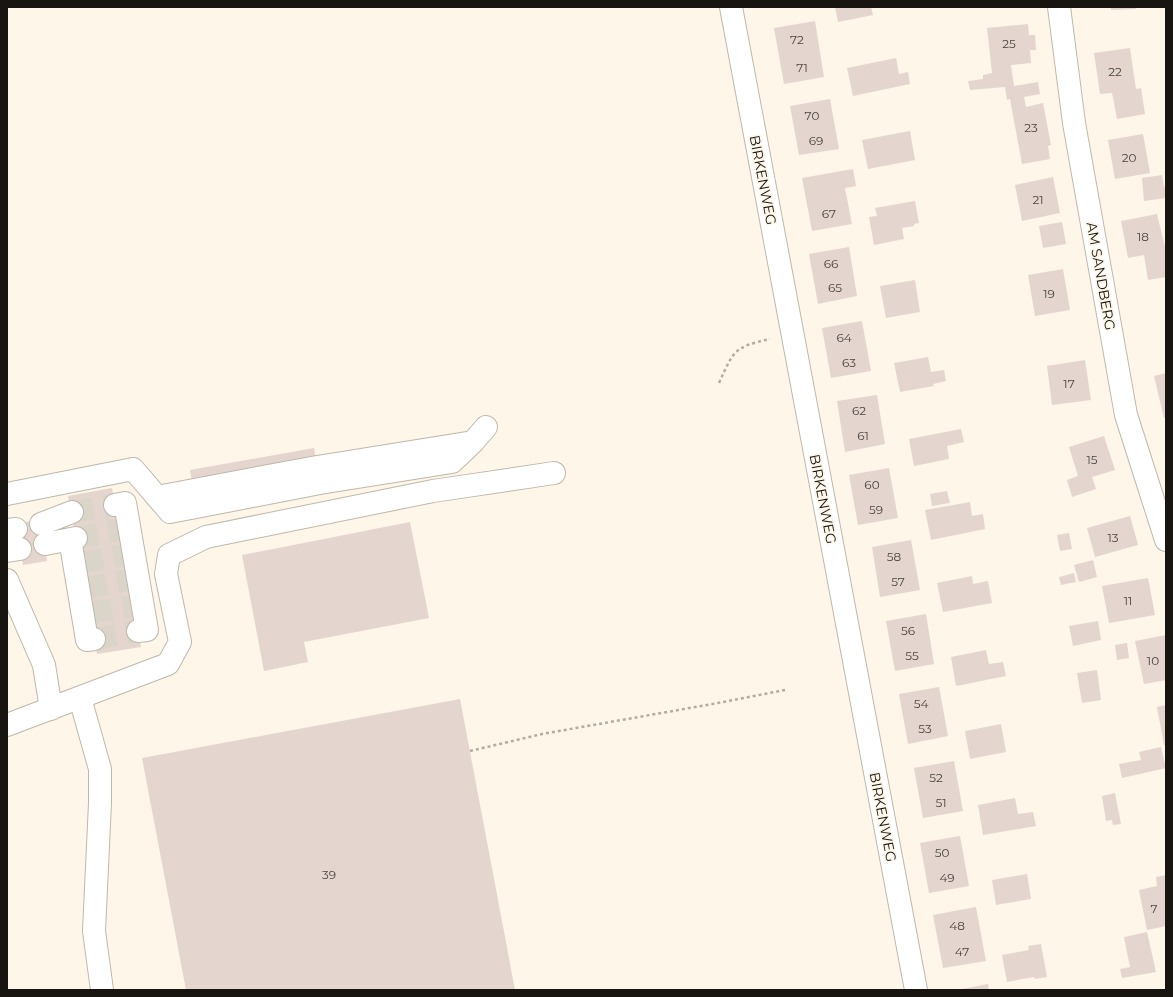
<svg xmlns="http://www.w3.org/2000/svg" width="1173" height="997" font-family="Montserrat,sans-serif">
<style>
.building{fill:#e5d5cf}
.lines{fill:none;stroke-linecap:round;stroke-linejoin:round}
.minor-tunnel{stroke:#dbd4c9;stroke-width:22;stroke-dasharray:22 11;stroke-linecap:butt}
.minor-casing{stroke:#beb8ab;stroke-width:24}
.path{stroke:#b2aca2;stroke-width:2.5;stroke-dasharray:3 3;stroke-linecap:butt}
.minor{stroke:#fff;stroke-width:22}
.labels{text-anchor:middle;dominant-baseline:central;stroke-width:3.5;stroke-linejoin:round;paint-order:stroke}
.number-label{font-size:12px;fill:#4b4540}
.street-label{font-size:14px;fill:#181511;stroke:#fdf6e9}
</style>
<rect width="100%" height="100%" fill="#fdf6e9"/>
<path class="building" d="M 835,7 L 871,7 L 873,15 L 838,22 Z
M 1111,7 L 1136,7 L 1136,9 L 1111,10 Z
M 815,21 L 824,77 L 784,84 L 774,28 Z
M 1028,24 L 1029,35 L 1035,35 L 1036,50 L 1030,50 L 1031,63 L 1011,65 L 1014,86 L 1038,82 L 1040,94 L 1024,97 L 1026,107 L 1043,103 L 1051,145 L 1048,146 L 1050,159 L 1022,164 L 1010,99 L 1007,100 L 1005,87 L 970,90 L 968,81 L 983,79 L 983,75 L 992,73 L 987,28 Z
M 1130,48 L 1136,89 L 1141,88 L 1145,114 L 1117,119 L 1112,93 L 1100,94 L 1094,53 Z
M 896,58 L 899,74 L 908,72 L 910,84 L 853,96 L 847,68 Z
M 830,99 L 839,149 L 799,155 L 790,106 Z
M 910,131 L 915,160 L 868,169 L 862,140 Z
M 1143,134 L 1150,173 L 1115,179 L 1108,140 Z
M 853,169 L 856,186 L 845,188 L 852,224 L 812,231 L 802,178 Z
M 1162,175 L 1164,187 L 1166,186 L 1166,198 L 1144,201 L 1142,178 Z
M 1053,177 L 1060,213 L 1022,221 L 1015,185 Z
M 915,201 L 919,223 L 914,224 L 914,226 L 902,228 L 904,239 L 874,245 L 869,217 L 877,216 L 875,208 Z
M 1157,214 L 1166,251 L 1166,277 L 1148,280 L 1144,255 L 1128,258 L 1121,221 Z
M 1062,222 L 1066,244 L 1043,248 L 1039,226 Z
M 849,247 L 857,296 L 818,304 L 809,254 Z
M 1063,269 L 1070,310 L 1035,316 L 1028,275 Z
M 915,280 L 920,312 L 886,318 L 880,286 Z
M 862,321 L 871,371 L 831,378 L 822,328 Z
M 928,357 L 931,372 L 944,370 L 946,381 L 933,384 L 934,386 L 900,392 L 894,363 Z
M 1085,360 L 1091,400 L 1052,405 L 1047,366 Z
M 1166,373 L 1166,417 L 1164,418 L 1154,376 Z
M 877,395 L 885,444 L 845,452 L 837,401 Z
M 961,429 L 964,442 L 947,446 L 949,459 L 914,466 L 909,439 Z
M 1104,436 L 1115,470 L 1092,477 L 1096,489 L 1072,497 L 1067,480 L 1078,476 L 1069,447 Z
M 314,448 L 322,492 L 198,515 L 190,470 Z
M 889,468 L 898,518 L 858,525 L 849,475 Z
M 112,488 L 141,647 L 97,654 L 68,496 Z
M 947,491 L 950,503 L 932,506 L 930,494 Z
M 970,502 L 972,516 L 983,514 L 985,529 L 931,540 L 925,510 Z
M 1130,516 L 1138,545 L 1095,557 L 1087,528 Z
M 41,519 L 47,561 L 23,565 L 16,524 Z
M 410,522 L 429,618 L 304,642 L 308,662 L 264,671 L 242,555 Z
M 1069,533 L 1072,549 L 1060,551 L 1057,535 Z
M 911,540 L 920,590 L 880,597 L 872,547 Z
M 1093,560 L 1097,577 L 1079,582 L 1074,565 Z
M 1074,573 L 1076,582 L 1061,585 L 1059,577 Z
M 972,576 L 973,584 L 988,581 L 992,603 L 943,612 L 937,583 Z
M 1148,578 L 1155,615 L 1109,623 L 1102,586 Z
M 926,614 L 934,664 L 895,671 L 886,621 Z
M 1098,621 L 1101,640 L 1073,646 L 1069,626 Z
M 1166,635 L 1166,680 L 1144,684 L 1135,641 Z
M 1127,643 L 1129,658 L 1117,660 L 1115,645 Z
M 986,650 L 989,664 L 1003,662 L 1006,676 L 956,686 L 951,657 Z
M 1097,670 L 1101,700 L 1082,703 L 1077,673 Z
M 939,687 L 948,736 L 908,744 L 899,694 Z
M 460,699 L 515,990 L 186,990 L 142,758 Z
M 1166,705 L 1166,745 L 1164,745 L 1157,707 Z
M 1001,724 L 1006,752 L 970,759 L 965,731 Z
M 1161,747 L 1166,768 L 1122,778 L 1119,764 L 1141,760 L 1139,752 Z
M 954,761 L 963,811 L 923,818 L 914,768 Z
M 1115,793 L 1121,824 L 1113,825 L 1112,820 L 1106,821 L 1102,796 Z
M 1015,798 L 1018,814 L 1033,812 L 1036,826 L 983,835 L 978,805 Z
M 960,836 L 969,886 L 929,893 L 920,843 Z
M 1027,874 L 1031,899 L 996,905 L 992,880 Z
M 1166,875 L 1166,926 L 1147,930 L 1139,890 L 1157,886 L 1156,877 Z
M 976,907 L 986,961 L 943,968 L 933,915 Z
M 1147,932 L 1156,972 L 1122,978 L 1120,969 L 1130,967 L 1124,937 Z
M 1041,944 L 1047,977 L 1035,979 L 1034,977 L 1007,982 L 1002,955 L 1029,950 L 1028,946 Z
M 988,984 L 989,990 L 962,990 L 962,989 Z"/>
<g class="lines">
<path class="minor-tunnel" d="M 72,512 L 115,505
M 76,538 L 120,530
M 81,563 L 124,555
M 85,588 L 129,580
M 90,613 L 133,606
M 94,639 L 138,631"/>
<defs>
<path id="minor" d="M 731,7 L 916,990
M 1059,7 L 1074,123 L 1126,415 L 1166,540
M 7,494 L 133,469 L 170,512 L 320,483 L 452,462 L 473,442
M 157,497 L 317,467 L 473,442 L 486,427
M 115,505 L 125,503 L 147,630 L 138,631
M 41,524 L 72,512
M 7,530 L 16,529
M 70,539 L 87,640 L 94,639
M 45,544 L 76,538
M 7,551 L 20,549
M 7,580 L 44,665 L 51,709
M 80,698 L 100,769 L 100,803 L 94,931 L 102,990
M 7,725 L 168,664 L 180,642 L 166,574 L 169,555 L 206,537 L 433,491 L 554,473"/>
</defs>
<use href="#minor" class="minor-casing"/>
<path class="path" d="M 719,383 C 734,350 734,347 770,339
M 470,751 L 542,734 L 718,703 L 785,690"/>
<use href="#minor" class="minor"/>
</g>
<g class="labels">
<g class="number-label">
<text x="797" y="39">72</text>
<text x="1009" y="43">25</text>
<text x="802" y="67">71</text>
<text x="1115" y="71">22</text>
<text x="812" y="115">70</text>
<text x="1031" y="127">23</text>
<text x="816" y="140">69</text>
<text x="1129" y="157">20</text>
<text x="1038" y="199">21</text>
<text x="829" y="213">67</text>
<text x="1143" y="236">18</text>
<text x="831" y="263">66</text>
<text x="835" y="287">65</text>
<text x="1049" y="293">19</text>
<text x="844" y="337">64</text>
<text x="849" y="362">63</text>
<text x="1069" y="383">17</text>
<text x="859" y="410">62</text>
<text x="863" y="435">61</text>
<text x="1092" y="459">15</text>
<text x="872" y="484">60</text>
<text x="876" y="509">59</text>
<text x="1113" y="537">13</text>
<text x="894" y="556">58</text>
<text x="898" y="581">57</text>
<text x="1128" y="600">11</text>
<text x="908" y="630">56</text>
<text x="912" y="655">55</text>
<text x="1153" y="660">10</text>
<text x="921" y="703">54</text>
<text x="925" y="728">53</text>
<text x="936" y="777">52</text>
<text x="941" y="802">51</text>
<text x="942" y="852">50</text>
<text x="329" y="874">39</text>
<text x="947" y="877">49</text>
<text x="1154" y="908">7</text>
<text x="957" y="925">48</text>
<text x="962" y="951">47</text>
</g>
<g class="street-label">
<text transform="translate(763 180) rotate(79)">BIRKENWEG</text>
<text transform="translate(1101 276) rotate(80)">AM SANDBERG</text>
<text transform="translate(823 499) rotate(79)">BIRKENWEG</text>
<text transform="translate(883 817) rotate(79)">BIRKENWEG</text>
</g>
</g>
<rect width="1173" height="997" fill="none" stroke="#181511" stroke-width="16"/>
</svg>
